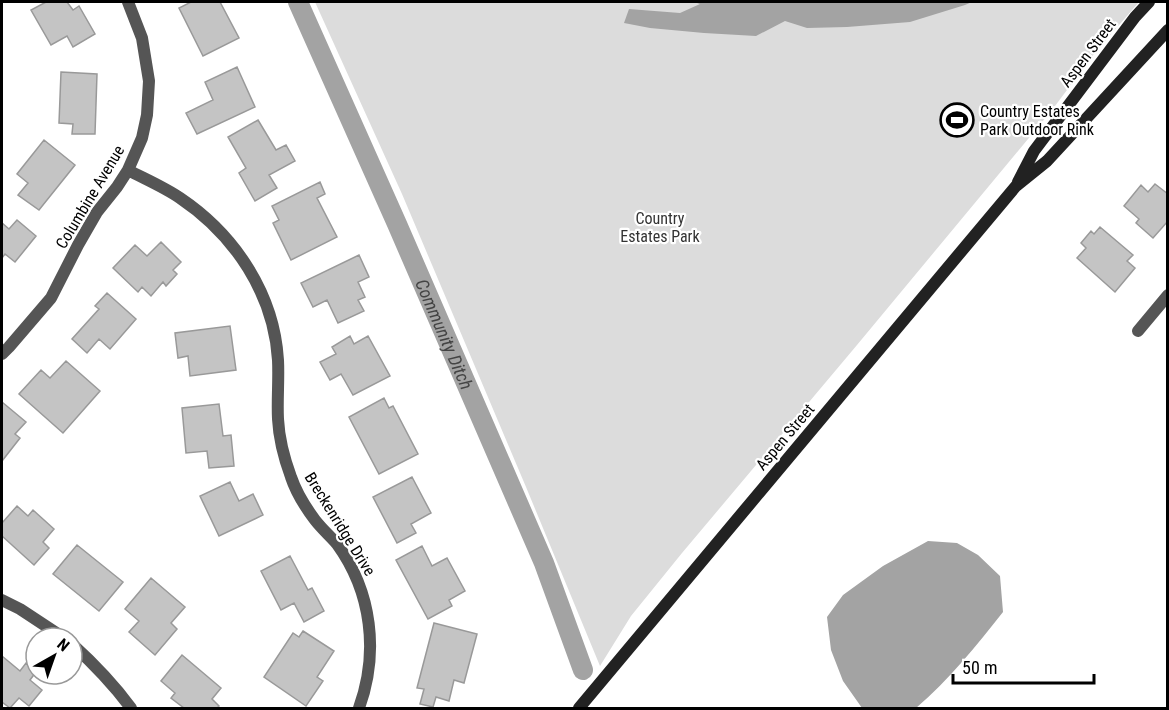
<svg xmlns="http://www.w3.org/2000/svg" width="1169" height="710" font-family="'Roboto Condensed',sans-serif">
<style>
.green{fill:#dcdcdc}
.water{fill:#a3a3a3}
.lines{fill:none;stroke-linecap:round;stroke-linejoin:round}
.canal{stroke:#a3a3a3;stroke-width:20}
.building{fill:#c4c4c4;stroke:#999;stroke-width:1.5}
.street{stroke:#555;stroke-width:12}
.secondary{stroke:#222;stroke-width:12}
.labels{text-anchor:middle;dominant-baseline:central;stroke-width:4.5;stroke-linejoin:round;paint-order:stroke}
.street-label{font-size:16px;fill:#000;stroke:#fff}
.poi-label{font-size:16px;fill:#000;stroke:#fff;text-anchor:start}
.park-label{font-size:16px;fill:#333;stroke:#fff}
.water-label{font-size:18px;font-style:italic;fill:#444;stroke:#fff}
</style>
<rect width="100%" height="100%" fill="#fff"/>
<path class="green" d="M 315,2 L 1139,2 L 1094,54 L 1052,110 L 857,345 L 682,553 L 631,616 L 600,666 L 526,487 L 402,194 Z"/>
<path class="water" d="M 694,2 L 972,2 L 965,5 L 910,22 L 847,27 L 807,28 L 785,21 L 756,36 L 704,33 L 650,28 L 624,23 L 629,9 L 680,13 L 700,4 Z
M 928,541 L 957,543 L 978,555 L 1000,576 L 1003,612 C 976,646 949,680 916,708 L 862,708 L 843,681 L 831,650 L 827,617 L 843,595 L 883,566 Z"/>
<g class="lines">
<path class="canal" id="s1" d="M 298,2 L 397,224 L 544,563 L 583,670"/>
</g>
<path class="building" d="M 46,2 L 67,2 L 73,10 L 79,6 L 95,34 L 73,47 L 67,36 L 51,45 L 31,10 Z
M 191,2 L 220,2 L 239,38 L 203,56 L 179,8 Z
M 237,67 L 255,107 L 197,134 L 186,113 L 213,100 L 205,82 Z
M 61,72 L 97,74 L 95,134 L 72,134 L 73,124 L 59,123 Z
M 258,120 L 276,150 L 286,145 L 295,161 L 269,175 L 277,188 L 255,201 L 239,173 L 246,168 L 228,137 Z
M 44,140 L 75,165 L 39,210 L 18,195 L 28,183 L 17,174 Z
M 320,182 L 325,194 L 317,198 L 337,237 L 291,260 L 273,223 L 279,220 L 272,206 Z
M 1155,184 L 1168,194 L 1168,221 L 1153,238 L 1136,223 L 1139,219 L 1124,206 L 1141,185 L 1148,192 Z
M 17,220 L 36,236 L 15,262 L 5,254 L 2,258 L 2,223 L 9,229 Z
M 1100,227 L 1133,255 L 1127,261 L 1135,268 L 1115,292 L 1077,258 L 1086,248 L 1081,243 L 1091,231 L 1094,234 Z
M 161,242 L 181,262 L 173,270 L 177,274 L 166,286 L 163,282 L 151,296 L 142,287 L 138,292 L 113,268 L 135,245 L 147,256 Z
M 359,255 L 369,277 L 358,282 L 365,297 L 358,300 L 364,311 L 338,323 L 327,300 L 313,307 L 301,283 Z
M 107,293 L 136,319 L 110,349 L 99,339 L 87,353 L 72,339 L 99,309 L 95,306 Z
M 230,326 L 236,370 L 190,376 L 188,356 L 178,358 L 175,333 Z
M 350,336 L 354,344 L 368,336 L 390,376 L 353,395 L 341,374 L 330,380 L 320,362 L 336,354 L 332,347 Z
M 66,361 L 100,391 L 63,433 L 19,394 L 41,370 L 50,378 Z
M 384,398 L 389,408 L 393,406 L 418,454 L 379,474 L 349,417 Z
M 2,402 L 26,422 L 15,434 L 20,438 L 2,461 Z
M 219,404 L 223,436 L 231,435 L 234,466 L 209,468 L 207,451 L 186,453 L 182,408 Z
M 412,477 L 431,513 L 411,524 L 416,533 L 397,543 L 373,497 Z
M 230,482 L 239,501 L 253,494 L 263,515 L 219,536 L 200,496 Z
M 17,506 L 28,516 L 33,510 L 54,529 L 43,542 L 49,548 L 34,565 L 2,536 L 2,523 Z
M 77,545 L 123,582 L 99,611 L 53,574 Z
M 422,546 L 432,566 L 447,558 L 465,591 L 449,600 L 452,606 L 428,619 L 396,560 Z
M 290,556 L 308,590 L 312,588 L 324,611 L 304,622 L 294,603 L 281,610 L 261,571 Z
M 151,578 L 185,607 L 171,623 L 177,629 L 155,655 L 129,632 L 139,621 L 125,609 Z
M 434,623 L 477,634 L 464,683 L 454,680 L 449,701 L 436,697 L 433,707 L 420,704 L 424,689 L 417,688 Z
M 303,631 L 334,651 L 317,677 L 323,681 L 306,706 L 264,677 L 293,633 L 299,637 Z
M 182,655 L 221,688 L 212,699 L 219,706 L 217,708 L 184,708 L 171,698 L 175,693 L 161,681 Z
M 2,656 L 20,671 L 26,663 L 36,672 L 30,680 L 42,690 L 29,706 L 19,698 L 10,708 L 2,702 Z"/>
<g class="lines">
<path class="street" d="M 128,170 C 145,179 164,187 180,198 C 235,235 274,294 278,360 C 279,380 277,400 278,419 C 279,439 284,458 291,477 C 296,492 306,508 315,520 C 322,529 330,536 337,544 C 372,592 379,653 359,708
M 1138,331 L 1168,295
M 2,354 L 9,347 L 51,298 L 78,245 L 97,212 L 117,187 L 128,170 L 142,138 L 147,115 L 149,81 L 142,38 L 128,2
M 2,600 L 20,609 L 64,638
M 72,644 C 94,664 114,685 131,708"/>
<path class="secondary" d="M 1018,182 L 1034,151 L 1135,17 L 1149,2
M 579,708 L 1016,186 L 1047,161 L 1168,30"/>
</g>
<defs>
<symbol id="stadium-ring" viewBox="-11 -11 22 22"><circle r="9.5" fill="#fff" stroke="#000" stroke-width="1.5"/><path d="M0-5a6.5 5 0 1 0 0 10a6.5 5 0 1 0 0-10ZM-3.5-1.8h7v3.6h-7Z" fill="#000"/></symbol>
</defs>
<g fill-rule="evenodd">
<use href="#stadium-ring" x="938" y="101" width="38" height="38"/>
</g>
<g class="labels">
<g class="street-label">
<text transform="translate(1088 53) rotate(-53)">Aspen Street</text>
<text transform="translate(90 197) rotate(-59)">Columbine Avenue</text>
<text transform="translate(785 437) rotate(-50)">Aspen Street</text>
<text transform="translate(340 524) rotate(58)">Breckenridge Drive</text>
</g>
<g class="poi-label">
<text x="980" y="111">Country Estates<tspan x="980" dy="18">Park Outdoor Rink</tspan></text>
</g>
<g class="park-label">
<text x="660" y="218">Country<tspan x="660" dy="18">Estates Park</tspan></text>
</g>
<g class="water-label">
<text stroke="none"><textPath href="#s1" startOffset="363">Community Ditch</textPath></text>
</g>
</g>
<rect width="1169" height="710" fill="none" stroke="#000000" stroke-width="6"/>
<g transform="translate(54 656) rotate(40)"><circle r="28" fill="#ffffff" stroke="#999999" stroke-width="1.5"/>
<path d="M0-4.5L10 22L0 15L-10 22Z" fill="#000000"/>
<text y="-9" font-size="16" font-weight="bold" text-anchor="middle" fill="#000000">N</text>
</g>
<path d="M953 674v9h141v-9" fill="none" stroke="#000000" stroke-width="3"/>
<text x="962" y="674" font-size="18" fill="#000000" stroke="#ffffff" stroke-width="4.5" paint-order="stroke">50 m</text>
</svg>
